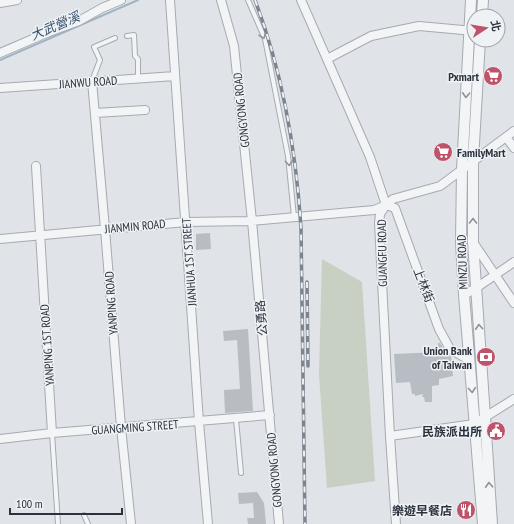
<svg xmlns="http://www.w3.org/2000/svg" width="514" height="524" font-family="'PT Sans Narrow','Noto Sans TC',sans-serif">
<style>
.green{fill:#c7d0c2}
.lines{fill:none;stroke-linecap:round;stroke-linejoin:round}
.stream{stroke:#9fb3c3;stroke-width:2}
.building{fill:#b8bdc3}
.service-casing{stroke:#a6aab1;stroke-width:6}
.minor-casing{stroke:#a6aab1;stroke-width:10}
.tertiary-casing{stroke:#a6aab1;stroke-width:12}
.service{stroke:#f2f4f6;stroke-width:4}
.minor{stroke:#f2f4f6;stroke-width:8}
.tertiary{stroke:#f2f4f6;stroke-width:10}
.rail-casing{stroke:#7b848f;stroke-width:3.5}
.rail{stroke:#eff2f5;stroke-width:2;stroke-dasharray:6;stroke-linecap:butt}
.oneway{stroke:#8e939a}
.labels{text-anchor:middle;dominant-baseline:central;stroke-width:3;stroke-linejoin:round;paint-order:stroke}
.poi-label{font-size:12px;font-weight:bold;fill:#2b323d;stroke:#eff2f5;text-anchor:end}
.street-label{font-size:12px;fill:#2b323d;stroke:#eff2f5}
.water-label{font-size:13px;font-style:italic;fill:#39536c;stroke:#eff2f5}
</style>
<rect width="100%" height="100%" fill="#e0e3e7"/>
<path class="green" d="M 322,259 L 362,282 L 375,481 L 327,488 L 319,374 Z"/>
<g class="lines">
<path class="stream" d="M 0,60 L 138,0"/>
</g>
<path class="building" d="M 210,233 L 211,249 L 196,250 L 196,234 Z
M 248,329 L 253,411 L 225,413 L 224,390 L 240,389 L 237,340 L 224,341 L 223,331 Z
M 438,343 L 440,343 L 445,352 L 451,356 L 453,376 L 439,379 L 439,385 L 432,386 L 432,402 L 425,402 L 424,397 L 422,397 L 423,394 L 415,396 L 415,394 L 412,394 L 410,382 L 396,383 L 394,354 L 439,352 Z
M 257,492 L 264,503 L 266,524 L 248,524 L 247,518 L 254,518 L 253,503 L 239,504 L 238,493 Z"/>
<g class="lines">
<defs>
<path id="service" d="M 248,0 L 265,39 L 288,156 L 294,217
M 127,36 L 134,35 L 135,56 L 138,59 L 138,78
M 92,81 L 100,60 L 94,47 L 115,38
M 236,419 L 241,473
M 52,433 L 58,524
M 84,515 L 88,524"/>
<path id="minor" d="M 170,0 L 199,422 L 208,524
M 221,0 L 234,46 L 252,221 L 279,524
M 301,0 L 370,157 L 386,205 L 380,214 L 379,223 L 390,436 L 396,524
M 0,3 L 17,0
M 0,53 L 49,32 L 79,21 L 102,8 L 121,0
M 327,59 L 371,36 L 419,26 L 474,31
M 92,81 L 105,229 L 121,427 L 131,524
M 0,88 L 175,76
M 95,113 L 145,110
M 506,137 L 514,148
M 36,166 L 52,433
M 386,205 L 395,208 L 439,329 L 450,349 L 469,360
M 0,239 L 186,222 L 252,221 L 374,210 L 386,205 L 393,199 L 440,186 L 514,131
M 473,242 L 514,303
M 464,295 L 476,288 L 514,262
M 390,436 L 474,424 L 514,399
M 0,439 L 52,433 L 270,415"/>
<path id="tertiary" d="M 471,0 L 462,170 L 461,242 L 464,295 L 483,524
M 482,16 L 483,0
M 480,40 L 473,161 L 473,242 L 485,417 L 492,524"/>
</defs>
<use href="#service" class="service-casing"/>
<use href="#minor" class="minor-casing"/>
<use href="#tertiary" class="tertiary-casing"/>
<use href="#service" class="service"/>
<use href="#minor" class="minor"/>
<use href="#tertiary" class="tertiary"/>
<defs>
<path id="rail" d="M 255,0 C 283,74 296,149 301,228 L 305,524
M 307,282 L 308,366"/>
</defs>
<use href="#rail" class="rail-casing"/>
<use href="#rail" class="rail"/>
</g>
<defs><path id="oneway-chevron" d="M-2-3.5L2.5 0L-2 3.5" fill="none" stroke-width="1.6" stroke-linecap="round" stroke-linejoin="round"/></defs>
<g class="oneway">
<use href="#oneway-chevron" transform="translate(263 36) rotate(69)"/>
<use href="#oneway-chevron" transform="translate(466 95) rotate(93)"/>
<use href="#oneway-chevron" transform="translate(289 163) rotate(85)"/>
<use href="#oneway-chevron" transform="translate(473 221) rotate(-90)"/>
<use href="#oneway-chevron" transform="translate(479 327) rotate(-94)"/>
<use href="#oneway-chevron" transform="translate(472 390) rotate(85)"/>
<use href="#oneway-chevron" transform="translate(489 485) rotate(-93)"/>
</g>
<defs>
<symbol id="supermarket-disc" viewBox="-11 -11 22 22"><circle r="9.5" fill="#be5369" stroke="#eff2f5"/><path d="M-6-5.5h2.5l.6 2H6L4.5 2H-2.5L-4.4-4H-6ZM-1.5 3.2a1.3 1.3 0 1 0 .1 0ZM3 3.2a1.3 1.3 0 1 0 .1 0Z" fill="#fff"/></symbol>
<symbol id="bank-disc" viewBox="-11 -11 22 22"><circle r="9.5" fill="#be5369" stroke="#eff2f5"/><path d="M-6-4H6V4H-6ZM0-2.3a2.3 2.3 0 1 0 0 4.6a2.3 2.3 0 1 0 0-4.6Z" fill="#fff"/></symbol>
<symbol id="civic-disc" viewBox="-11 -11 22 22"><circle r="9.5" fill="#be5369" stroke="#eff2f5"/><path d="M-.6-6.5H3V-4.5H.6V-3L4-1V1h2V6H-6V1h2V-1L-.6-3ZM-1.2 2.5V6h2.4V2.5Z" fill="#fff"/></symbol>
<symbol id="restaurant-disc" viewBox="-11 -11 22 22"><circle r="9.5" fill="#be5369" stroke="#eff2f5"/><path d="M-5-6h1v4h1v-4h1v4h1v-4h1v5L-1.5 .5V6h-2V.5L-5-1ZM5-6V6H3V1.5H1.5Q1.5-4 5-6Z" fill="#fff"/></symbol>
</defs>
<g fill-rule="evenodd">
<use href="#supermarket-disc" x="482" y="65" width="22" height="22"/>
<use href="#supermarket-disc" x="432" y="141" width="22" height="22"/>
<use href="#bank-disc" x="475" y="346" width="22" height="22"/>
<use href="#civic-disc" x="485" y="420" width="22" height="22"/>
<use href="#restaurant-disc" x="455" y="499" width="22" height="22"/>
</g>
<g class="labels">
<g class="poi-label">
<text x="479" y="76">Pxmart</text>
<text x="457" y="152" text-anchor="start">FamilyMart</text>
<text x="472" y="350">Union Bank<tspan x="472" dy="14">of Taiwan</tspan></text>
<text x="482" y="431">民族派出所</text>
<text x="452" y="510">樂遊早餐店</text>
</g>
<g class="street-label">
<text transform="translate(88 82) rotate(-4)">JIANWU ROAD</text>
<text transform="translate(241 110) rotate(-96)">GONGYONG ROAD</text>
<text transform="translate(135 226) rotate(-5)">JIANMIN ROAD</text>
<text transform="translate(382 253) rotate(-91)">GUANGFU ROAD</text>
<text transform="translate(189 262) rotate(-94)">JIANHUA 1ST STREET</text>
<text transform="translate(462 262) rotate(-92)">MINZU ROAD</text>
<text transform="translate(424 285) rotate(69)">上林街</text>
<text transform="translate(111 303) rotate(-94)">YANPING ROAD</text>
<text transform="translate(261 318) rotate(-95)">公勇路</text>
<text transform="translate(47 345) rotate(-94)">YANPING 1ST ROAD</text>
<text transform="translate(135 427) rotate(-4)">GUANGMING STREET</text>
<text transform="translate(274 470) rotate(-95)">GONGYONG ROAD</text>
</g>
<g class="water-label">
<text transform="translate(55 26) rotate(-23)">大武營溪</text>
</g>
</g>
<g transform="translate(486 28) rotate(78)"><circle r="19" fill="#eff2f5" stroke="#a1a5ab"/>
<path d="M0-3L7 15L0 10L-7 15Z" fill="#be5369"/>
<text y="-6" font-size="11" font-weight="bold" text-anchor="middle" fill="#2b323d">北</text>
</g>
<path d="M10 508v6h112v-6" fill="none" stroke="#2b323d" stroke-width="2"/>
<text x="16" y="508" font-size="12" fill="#2b323d" stroke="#eff2f5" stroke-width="3" paint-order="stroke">100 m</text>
</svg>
